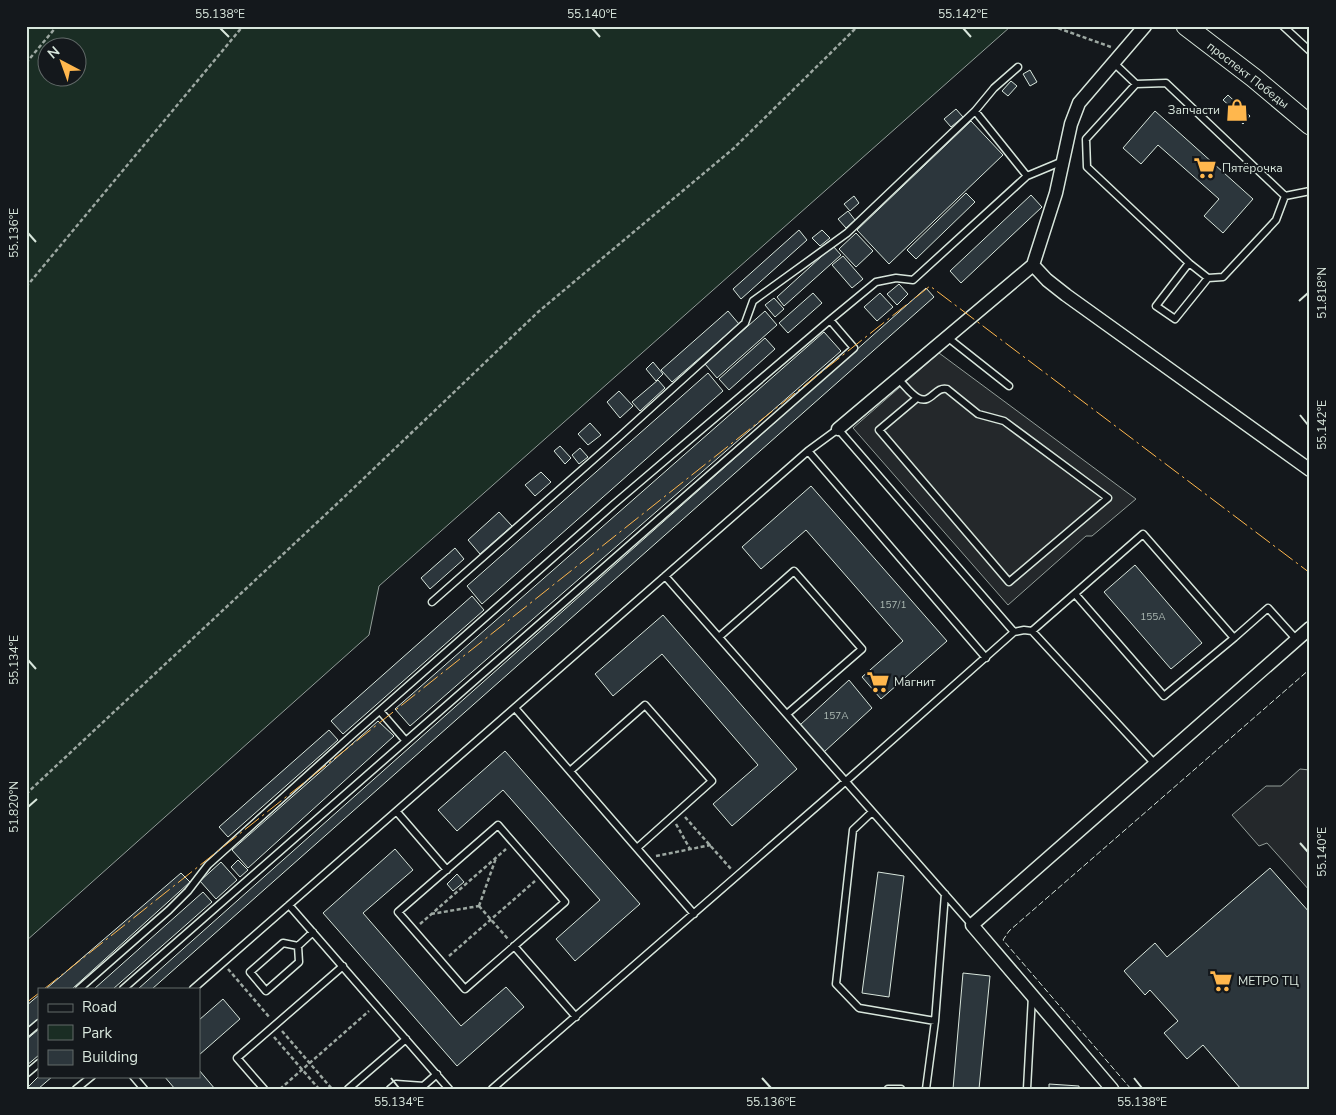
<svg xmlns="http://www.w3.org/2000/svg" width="1336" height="1115" font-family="'Nunito Sans',sans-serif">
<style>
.green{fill:#1a2d24;stroke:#939e99;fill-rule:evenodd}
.parking{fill:#24282b;stroke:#939e99}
.building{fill:#2c363c;stroke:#d8e6dc}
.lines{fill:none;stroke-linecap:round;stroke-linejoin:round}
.lane-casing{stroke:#d8e6dc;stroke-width:9}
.street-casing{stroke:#d8e6dc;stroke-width:15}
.primary-casing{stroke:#d8e6dc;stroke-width:21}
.path{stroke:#9da8a2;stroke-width:2.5;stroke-dasharray:4 2.5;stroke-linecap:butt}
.lane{stroke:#14181c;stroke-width:6}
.street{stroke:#14181c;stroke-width:12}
.primary{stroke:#14181c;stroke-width:19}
.fence{stroke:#d8e6dc;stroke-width:1;stroke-dasharray:6 2.5;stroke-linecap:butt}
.power{stroke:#ffb74d;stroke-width:1;stroke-dasharray:18 4 2.5 4;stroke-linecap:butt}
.ticks{fill:none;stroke:#d8e6dc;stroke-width:2}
.labels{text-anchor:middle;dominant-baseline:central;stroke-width:4;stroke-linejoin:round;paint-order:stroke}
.number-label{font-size:10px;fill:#adbab4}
.street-label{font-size:12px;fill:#d8e6dc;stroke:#14181c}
.poi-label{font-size:12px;fill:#d8e6dc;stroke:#14181c;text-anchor:start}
.neatline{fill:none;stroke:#d8e6dc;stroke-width:2}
.ticks-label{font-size:12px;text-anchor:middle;fill:#d8e6dc}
</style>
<rect width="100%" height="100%" fill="#14181c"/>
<path class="green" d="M 26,26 L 1009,26 L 1010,27 L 379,586 L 369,635 L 26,941 ZM 48,48 L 78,48 L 78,78 L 48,78 Z"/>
<path class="parking" d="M 939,353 L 1136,499 L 1092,536 L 1086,536 L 1008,605 L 853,428 Z
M 1300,769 L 1310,770 L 1310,891 L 1267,843 L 1259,846 L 1232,815 L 1266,786 L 1281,786 Z"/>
<path class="building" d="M 1030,70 L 1037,82 L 1030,86 L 1023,74 Z
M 1011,81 L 1017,86 L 1008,96 L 1002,91 Z
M 1228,95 L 1250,116 L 1243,124 L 1229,111 L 1232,108 L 1223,100 Z
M 956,109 L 963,117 L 951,127 L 944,119 Z
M 1155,111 L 1253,199 L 1223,233 L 1204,216 L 1219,199 L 1158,145 L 1141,164 L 1123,148 Z
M 971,121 L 1003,155 L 889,264 L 857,230 Z
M 966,193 L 975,202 L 916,259 L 907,250 Z
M 1031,195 L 1042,207 L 961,283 L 950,271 Z
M 854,196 L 859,203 L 850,211 L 844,204 Z
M 848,211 L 855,220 L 846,228 L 838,219 Z
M 799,230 L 807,240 L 741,299 L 733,289 Z
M 822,230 L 830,238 L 820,246 L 812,238 Z
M 856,233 L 873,251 L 856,267 L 839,249 Z
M 833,246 L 841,255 L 784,306 L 777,297 Z
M 843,256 L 863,279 L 852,288 L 832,265 Z
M 899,284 L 908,294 L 897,305 L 887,294 Z
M 926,288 L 934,297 L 152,989 L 138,989 Z
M 813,293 L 822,303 L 788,333 L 779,323 Z
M 880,293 L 893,307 L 877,321 L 864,307 Z
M 774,298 L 784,309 L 775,317 L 765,305 Z
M 728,311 L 739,324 L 672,382 L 661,370 Z
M 765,311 L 777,325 L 717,378 L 705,364 Z
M 824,332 L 841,351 L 410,726 L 395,709 Z
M 765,338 L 775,349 L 729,390 L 719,379 Z
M 653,362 L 663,374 L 656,381 L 646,369 Z
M 708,373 L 723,391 L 482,604 L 467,586 Z
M 658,380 L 665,388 L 640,411 L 632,402 Z
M 619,391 L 633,406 L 620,418 L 607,402 Z
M 590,423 L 601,435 L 588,445 L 578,434 Z
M 560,446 L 571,458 L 565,464 L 554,451 Z
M 580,448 L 588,457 L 579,464 L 572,455 Z
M 541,472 L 551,482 L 535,496 L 525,485 Z
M 811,486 L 947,641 L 881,699 L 862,677 L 903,641 L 806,530 L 761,569 L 742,547 Z
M 499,512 L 512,526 L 480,554 L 468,540 Z
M 455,548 L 464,559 L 430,589 L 421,578 Z
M 1135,565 L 1202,643 L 1171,669 L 1104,592 Z
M 472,596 L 484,610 L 343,734 L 331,721 Z
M 663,615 L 797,769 L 732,826 L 713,804 L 758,765 L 662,654 L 613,696 L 595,674 Z
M 849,680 L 872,708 L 824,752 L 800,725 Z
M 378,721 L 394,736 L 248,868 L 232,850 Z
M 329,730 L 338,740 L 228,837 L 219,827 Z
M 505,751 L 640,904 L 575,961 L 556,939 L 600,900 L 503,790 L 457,831 L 438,810 Z
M 395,849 L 413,870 L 363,913 L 461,1026 L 506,987 L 524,1007 L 457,1066 L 323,913 Z
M 238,860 L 248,870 L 240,877 L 231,867 Z
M 221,862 L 237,880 L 216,899 L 200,881 Z
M 1270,868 L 1310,913 L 1310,1089 L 1241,1089 L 1203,1045 L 1187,1059 L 1164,1033 L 1178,1021 L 1150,990 L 1145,995 L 1124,971 L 1155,943 L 1167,957 Z
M 878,872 L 904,876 L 889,997 L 862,993 Z
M 181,873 L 190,882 L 72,989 L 46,989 Z
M 457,874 L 464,882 L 453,891 L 447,884 Z
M 203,892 L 212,902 L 113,989 L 94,989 Z
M 963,973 L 990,976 L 979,1089 L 953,1089 Z
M 39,995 L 39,1019 L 26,1030 L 26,1006 Z
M 223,999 L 240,1019 L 199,1055 L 199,1020 Z
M 39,1029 L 39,1055 L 26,1066 L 26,1040 Z
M 199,1070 L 215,1089 L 175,1089 L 164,1076 L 199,1076 Z
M 39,1076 L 53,1076 L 38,1089 L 26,1089 Z
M 1049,1084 L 1079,1086 L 1079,1089 L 1049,1089 Z"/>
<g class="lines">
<defs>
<path id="lane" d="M 1283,26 L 1310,51
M 1114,63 L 1136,84
M 1166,83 L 1285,196 L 1276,220 L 1223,277 L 1208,278 L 1189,263 L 1087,167 L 1086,139 L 1136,84 Z
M 975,111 L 1027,176
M 1285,196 L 1310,191
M 1189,263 L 1156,306 L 1175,319 L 1208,278
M 947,337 L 1009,386
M 897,378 C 904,384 910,394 918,398 C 931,405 935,386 947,389 L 978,414 L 1004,421 L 1108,498 L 1009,582 L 879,430 L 917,398
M 808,451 L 986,658
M 665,576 L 972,925
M 432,602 L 619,437 L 745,323 L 753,301 L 847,233 L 975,111 L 994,88 L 1018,67
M 1032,631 L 1143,534 L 1234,638 L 1164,696 L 1075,594
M 719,637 L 794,571 L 862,649 L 787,714
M 1234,638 L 1268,608 L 1296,639
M 515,708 L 694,914
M 380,711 L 405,740
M 570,771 L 645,705 L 712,781 L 637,848
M 397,812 L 447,870
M 872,812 L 853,830 L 836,984 L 859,1008 L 935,1021
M 498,825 L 565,902 L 465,989 L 398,912 Z
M 289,905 L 449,1089
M 298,946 L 299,962 L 266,991 L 250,972 L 283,943 L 298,946 L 313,932
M 514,946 L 576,1017
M 79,989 L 169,910 L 188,891 L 208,865 L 351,736 L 614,504 L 830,320 L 876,282 L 896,278 L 913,280 L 1027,176 L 1063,161
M 123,989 L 854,348 L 830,320
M 193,989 L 808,451 L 838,429 L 1014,632
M 26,1034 L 39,1023
M 26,1074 L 39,1063
M 133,1076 L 144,1089
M 421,1088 L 437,1074
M 76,1089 L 92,1076
M 264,1089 L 237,1058 L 343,966
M 348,1089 L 406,1039
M 390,1089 L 396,1084 L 424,1086
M 492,1089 L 846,781 L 1014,632 L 1024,630 L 1032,631 L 1155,764
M 888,1089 L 901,1089
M 926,1089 L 935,1021 L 945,894
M 1027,1089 L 1032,996"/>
<path id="street" d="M 1033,265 L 1047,280 L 1066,295 L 1310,470
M 838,429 L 1033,265 L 1056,193 L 1071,124 L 1079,103 L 1145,26
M 1112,1089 L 972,925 L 1310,628"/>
<path id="primary" d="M 1186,26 L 1254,78 L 1310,125"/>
</defs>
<use href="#lane" class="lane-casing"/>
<use href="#street" class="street-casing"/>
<use href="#primary" class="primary-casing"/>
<path class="path" d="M 1052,26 L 1111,47
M 26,63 L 57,26
M 26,287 L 243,26
M 26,794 L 340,501 L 538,312 L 734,148 L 858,26
M 685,817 L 731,869
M 676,824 L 690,849
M 656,856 L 711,845
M 479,906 L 508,939
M 479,906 L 496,858
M 431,914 L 479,906
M 420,924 L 506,849
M 449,956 L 535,881
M 228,969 L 270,1018
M 282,1031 L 332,1089
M 274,1037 L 319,1089
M 280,1089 L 369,1011"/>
<use href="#lane" class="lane"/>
<use href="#street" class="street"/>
<use href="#primary" class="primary"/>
<path class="fence" d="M 1131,1089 L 1003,940 L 1009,931 L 1310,669"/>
<path class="power" d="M 44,989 L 930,286 L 1310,573
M 26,1003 L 39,993"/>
</g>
<path class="ticks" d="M 220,28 L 229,37M 592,28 L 600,37M 963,28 L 971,37M 28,233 L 36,242M 1299,301 L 1308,293M 1300,415 L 1308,425M 28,660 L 36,669M 28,807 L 37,799M 1300,843 L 1308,852M 391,1078 L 399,1088M 762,1078 L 771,1088M 1134,1078 L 1142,1088"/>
<defs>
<symbol id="shop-bare" viewBox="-9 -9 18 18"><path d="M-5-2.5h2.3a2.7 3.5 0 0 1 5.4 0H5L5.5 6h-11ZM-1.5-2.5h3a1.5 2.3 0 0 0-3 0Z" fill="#ffb74d" stroke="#14181c" stroke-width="2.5" paint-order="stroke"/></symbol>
<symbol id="supermarket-bare" viewBox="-9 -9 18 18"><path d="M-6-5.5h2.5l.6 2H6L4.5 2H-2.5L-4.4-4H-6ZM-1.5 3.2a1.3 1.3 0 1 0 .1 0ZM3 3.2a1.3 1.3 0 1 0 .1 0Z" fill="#ffb74d" stroke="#14181c" stroke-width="2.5" paint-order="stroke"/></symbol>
</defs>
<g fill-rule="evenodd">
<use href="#shop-bare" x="1221" y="94" width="32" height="32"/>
<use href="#supermarket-bare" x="1189" y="152" width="32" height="32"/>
<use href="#supermarket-bare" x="862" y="666" width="32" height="32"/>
<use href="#supermarket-bare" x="1205" y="965" width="32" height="32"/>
</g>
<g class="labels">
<g class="number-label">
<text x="893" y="605">157/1</text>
<text x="1153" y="617">155А</text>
<text x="836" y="716">157А</text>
</g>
<g class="street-label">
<text transform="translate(1248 75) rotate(38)">проспект Победы</text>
</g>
<g class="poi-label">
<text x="1220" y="110" text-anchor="end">Запчасти</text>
<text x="1222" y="168">Пятёрочка</text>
<text x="894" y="682">Магнит</text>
<text x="1238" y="981">МЕТРО ТЦ</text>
</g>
</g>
<rect width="1336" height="1115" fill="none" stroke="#14181c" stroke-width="55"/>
<rect x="38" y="988" width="162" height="90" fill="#14181c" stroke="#626a69"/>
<rect x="48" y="1004" width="25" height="8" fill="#14181c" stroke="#626a69"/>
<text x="82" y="1012" font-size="15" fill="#d8e6dc">Road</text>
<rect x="48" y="1025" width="25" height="15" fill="#1a2d24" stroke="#626a69"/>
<text x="82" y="1038" font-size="15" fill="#d8e6dc">Park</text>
<rect x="48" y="1050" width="25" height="15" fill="#2c363c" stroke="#626a69"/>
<text x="82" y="1062" font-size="15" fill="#d8e6dc">Building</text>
<g transform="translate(62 62) rotate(319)"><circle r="24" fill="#14181c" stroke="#626a69"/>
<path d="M0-4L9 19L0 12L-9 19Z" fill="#ffb74d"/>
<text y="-8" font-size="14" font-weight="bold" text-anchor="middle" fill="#d8e6dc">N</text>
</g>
<rect x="28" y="28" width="1280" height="1060" class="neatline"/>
<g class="ticks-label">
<text x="220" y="18">55.138°E</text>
<text x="592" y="18">55.140°E</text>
<text x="963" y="18">55.142°E</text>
<text transform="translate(14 233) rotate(-90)" y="4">55.136°E</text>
<text transform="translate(1322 293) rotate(-90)" y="4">51.818°N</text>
<text transform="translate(1322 425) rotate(-90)" y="4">55.142°E</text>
<text transform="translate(14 660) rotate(-90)" y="4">55.134°E</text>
<text transform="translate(14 807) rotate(-90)" y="4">51.820°N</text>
<text transform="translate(1322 852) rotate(-90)" y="4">55.140°E</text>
<text x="399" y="1106">55.134°E</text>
<text x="771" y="1106">55.136°E</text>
<text x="1142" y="1106">55.138°E</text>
</g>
</svg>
